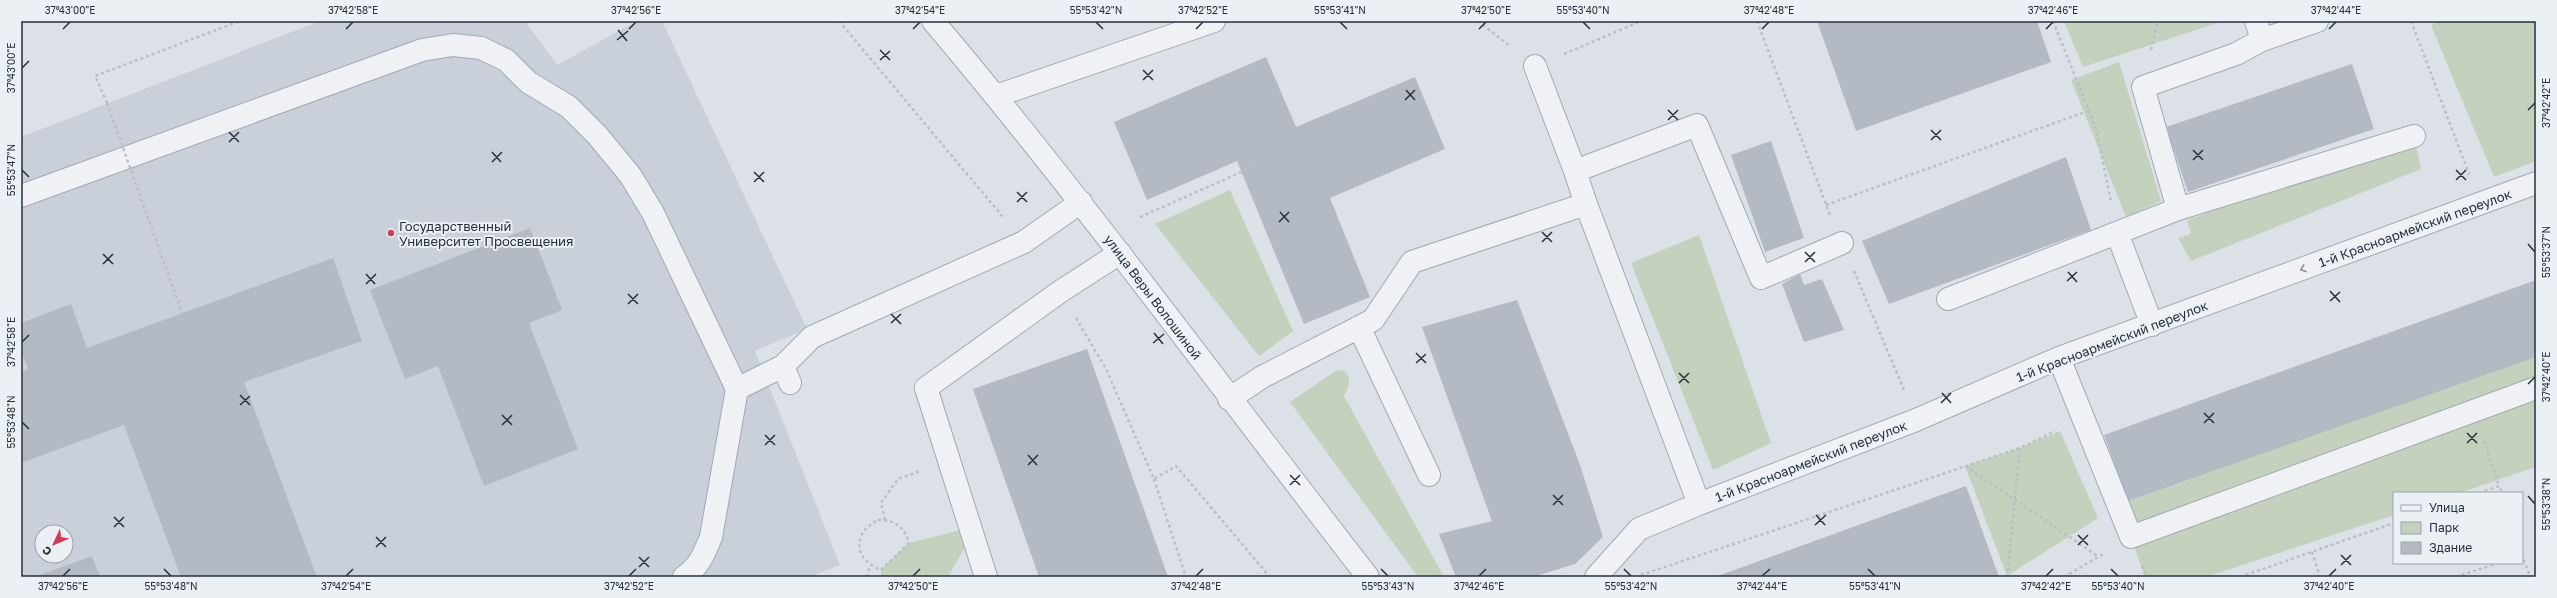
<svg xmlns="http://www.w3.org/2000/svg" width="2557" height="598" font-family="'Golos Text',sans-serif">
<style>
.built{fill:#cad0d9;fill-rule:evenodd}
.green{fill:#c3d1bd}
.building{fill:#b3bac4}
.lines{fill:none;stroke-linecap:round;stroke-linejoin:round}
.minor-casing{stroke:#a2a8b1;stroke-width:24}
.path{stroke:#bbbfc5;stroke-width:2.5;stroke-dasharray:3 3;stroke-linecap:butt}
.minor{stroke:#eff1f5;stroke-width:22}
.path-bridge{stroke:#bbbfc5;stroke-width:2.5;stroke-dasharray:3 3;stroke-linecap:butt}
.oneway{stroke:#8a9099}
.ticks{fill:none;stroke:#26303d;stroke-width:1.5}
.poi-dot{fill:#d13c5a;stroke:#ebf0f5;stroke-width:1.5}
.labels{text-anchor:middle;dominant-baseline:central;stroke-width:4;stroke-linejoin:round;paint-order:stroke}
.poi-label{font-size:13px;fill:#26303d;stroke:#ebf0f5;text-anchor:start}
.street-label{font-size:13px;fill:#26303d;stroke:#ebf0f5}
.neatline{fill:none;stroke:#26303d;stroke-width:1.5}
.ticks-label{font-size:10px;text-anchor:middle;fill:#26303d}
</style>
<rect width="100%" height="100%" fill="#dce1e7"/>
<path class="built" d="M 320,21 L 525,21 L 557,65 L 637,21 L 662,21 L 807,329 L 755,351 L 840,565 L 810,577 L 21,577 L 21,137 ZM 42,532 L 66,532 L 66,556 L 42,556 Z"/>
<path class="green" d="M 2064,21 L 2223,21 L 2083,67 Z
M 2442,21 L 2536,21 L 2536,161 L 2494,177 L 2431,25 Z
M 2119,62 L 2161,201 L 2126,217 L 2071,80 Z
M 2414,136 L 2421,169 L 2191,261 L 2178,238 L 2191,234 L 2187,220 Z
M 1230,190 L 1293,331 L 1259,356 L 1155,224 Z
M 1699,235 L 1771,443 L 1713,470 L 1631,263 Z
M 2536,355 L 2536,376 L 2138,525 L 2128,501 Z
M 1337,370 L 1345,371 C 1352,381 1349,386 1344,396 L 1444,577 L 1418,577 L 1290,402 Z
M 2536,398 L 2536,467 L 2459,493 L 2394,493 L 2394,515 L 2206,577 L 2145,577 L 2131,537 Z
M 2060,431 L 2098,518 L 2007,576 L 1965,466 L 2020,448 Z
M 961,530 L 965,547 L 948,577 L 881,577 L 881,570 L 909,543 Z"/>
<path class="building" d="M 1817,21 L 2037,21 L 2051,62 L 1856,131 Z
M 1266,57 L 1296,127 L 1415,77 L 1445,149 L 1330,198 L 1370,297 L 1304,324 L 1237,161 L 1147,200 L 1114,122 Z
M 2352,64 L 2374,129 L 2188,192 L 2166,127 Z
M 1771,141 L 1804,238 L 1765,252 L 1731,155 Z
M 2066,157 L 2091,230 L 1889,304 L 1862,241 Z
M 530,228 L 562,310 L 529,323 L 578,449 L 484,486 L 438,366 L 405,379 L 370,290 Z
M 333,258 L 362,341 L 244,382 L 317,577 L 181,577 L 124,425 L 21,463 L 21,372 L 28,369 L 21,351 L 21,323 L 71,304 L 87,348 Z
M 1800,274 L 1804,285 L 1822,279 L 1844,330 L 1804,342 L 1782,284 Z
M 2536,280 L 2536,357 L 2128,501 L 2104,435 Z
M 1517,300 L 1579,462 L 1603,537 L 1575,564 L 1533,577 L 1456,577 L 1439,534 L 1492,521 L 1422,327 Z
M 1087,349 L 1168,577 L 1039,577 L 973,389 Z
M 1966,486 L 1999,577 L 1715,577 Z
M 92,556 L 100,577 L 34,577 Z"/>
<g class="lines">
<defs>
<path id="minor" d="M 933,21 C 1085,201 1223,391 1368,577
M 2256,21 L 2262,40 L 2317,21
M 1535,66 L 1575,171 L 1586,204
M 996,96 L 1214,21
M 1575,171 L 1697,125 L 1761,278 L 1842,243
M 21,196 L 422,50 L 453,45 L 481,48 L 506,60 L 528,82 L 569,107 L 597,135 L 630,175 L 653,213 L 737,389 L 711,537 C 704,554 699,567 684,577
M 2178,209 L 2143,87 L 2236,54 L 2262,40
M 2117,233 L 2152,325
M 1948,299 L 2178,209 L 2414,136
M 1359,327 L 1429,475
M 2059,358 L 2131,537 L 2536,388
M 790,383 L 783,366 L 812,337 L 1024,242 L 1081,202
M 737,389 L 783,366
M 1229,399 L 1262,377 L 1373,320 L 1412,262 L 1586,204 L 1699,504
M 986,577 L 926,388 L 1061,291 L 1120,253
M 1596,577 L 1639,529 L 1699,504 L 1916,420 L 2059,358 L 2536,183"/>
</defs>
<use href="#minor" class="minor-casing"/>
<path class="path" d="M 839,21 L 1003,217
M 1478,21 L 1511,47
M 1757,21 L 1830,215
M 2053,21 L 2096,129 L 2111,201
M 2411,21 L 2469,174
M 2151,50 L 2158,21
M 1564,54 L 1641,21
M 107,103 L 95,76 L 240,21
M 1826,205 L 2088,111
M 1140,217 L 1255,166
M 1854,271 L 1904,390
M 1076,318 L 1106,369 L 1154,479 L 1176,466 L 1270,577
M 2484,441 L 2499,486
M 1965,466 L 2099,557
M 1154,479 L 1186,577
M 2479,493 L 2499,486 L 2502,493
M 878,520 C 895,520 904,526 909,543 L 881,570 C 854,559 851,534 878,520 Z
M 885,520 L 881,503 L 898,479 L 920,471
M 2312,552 L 2320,577
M 2522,554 L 2530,577
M 2142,566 L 2146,577
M 1641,575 L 2020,448 L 2055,431
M 867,577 L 870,566
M 2007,577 L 2020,448
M 2064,577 L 2105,553
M 2240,577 L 2394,523
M 2456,577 L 2498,563"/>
<use href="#minor" class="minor"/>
<path class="path-bridge" d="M 107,103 L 182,313"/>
</g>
<defs><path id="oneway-chevron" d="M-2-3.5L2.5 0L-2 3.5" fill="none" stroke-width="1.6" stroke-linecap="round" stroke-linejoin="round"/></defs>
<use class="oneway" href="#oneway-chevron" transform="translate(2303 269) rotate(160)"/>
<path class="ticks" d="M 1096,22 L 1103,29M 1340,22 L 1347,29M 1583,22 L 1590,29M 63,29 L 70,22M 346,29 L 353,22M 629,29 L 636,22M 913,29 L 920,22M 1196,29 L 1203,22M 1479,29 L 1486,22M 1762,29 L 1769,22M 2046,29 L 2053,22M 2329,29 L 2336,22M 618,30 L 627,41M 617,40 L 628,31M 880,50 L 890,60M 880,60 L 890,51M 22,68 L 29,61M 1143,70 L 1153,80M 1143,80 L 1153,70M 1406,90 L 1415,100M 1405,100 L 1415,90M 1668,110 L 1678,120M 2528,110 L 2535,103M 1668,120 L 1678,110M 1931,130 L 1941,140M 229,132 L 239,142M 1931,140 L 1941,130M 229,142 L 239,132M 2193,150 L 2203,160M 492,152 L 501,162M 2193,160 L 2203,150M 492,162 L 502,152M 22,170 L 29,177M 2456,170 L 2466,180M 754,172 L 764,182M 2456,180 L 2466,170M 754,182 L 764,172M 1017,192 L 1027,202M 1017,202 L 1027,192M 1280,212 L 1289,222M 1279,222 L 1289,212M 1542,232 L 1552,242M 1542,242 L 1552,232M 2528,244 L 2535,252M 1805,252 L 1815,262M 103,254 L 113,264M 1805,262 L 1815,252M 103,264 L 113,254M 2068,272 L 2077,282M 366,274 L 375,284M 2067,281 L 2077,272M 366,284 L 376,274M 2330,291 L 2340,302M 628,294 L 638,304M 2330,301 L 2340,292M 628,304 L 638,294M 891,314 L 901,324M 891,323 L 901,314M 1154,333 L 1163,344M 22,342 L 29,335M 1153,343 L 1164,334M 1416,353 L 1426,363M 1416,363 L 1426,354M 1679,373 L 1689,383M 1679,383 L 1689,373M 2528,384 L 2535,377M 1942,393 L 1951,403M 240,395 L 250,405M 1941,403 L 1951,393M 240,405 L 250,396M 2204,413 L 2214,423M 502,415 L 512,425M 22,422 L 29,429M 2204,423 L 2214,413M 502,425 L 512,415M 2467,433 L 2477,443M 765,435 L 775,445M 2467,443 L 2477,433M 765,445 L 775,435M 1028,455 L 1037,465M 1028,465 L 1038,455M 1290,475 L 1300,485M 1290,485 L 1300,475M 1553,495 L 1563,505M 2528,496 L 2535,504M 1553,505 L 1563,495M 1816,515 L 1825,525M 114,517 L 124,527M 1815,525 L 1826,515M 114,527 L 124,517M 2078,535 L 2088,545M 376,537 L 386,547M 2078,545 L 2088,535M 376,547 L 386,537M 2341,555 L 2351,565M 639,557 L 649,567M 2341,565 L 2351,555M 639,567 L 649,557M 164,569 L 171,576M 1381,569 L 1388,576M 1624,569 L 1631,576M 1868,569 L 1875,576M 2111,569 L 2118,576M 63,576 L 70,569M 346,576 L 353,569M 629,576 L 636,569M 913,576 L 920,569M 1196,576 L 1203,569M 1479,576 L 1486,569M 1762,576 L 1770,569M 2046,576 L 2053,569M 2329,576 L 2336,569"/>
<circle class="poi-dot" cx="391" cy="233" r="4"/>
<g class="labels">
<g class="poi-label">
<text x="399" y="226">Государственный<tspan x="399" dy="15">Университет Просвещения</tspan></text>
</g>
<g class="street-label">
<text transform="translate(2415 228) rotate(-20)">1-й Красноармейский переулок</text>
<text transform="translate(1153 297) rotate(53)">улица Веры Волошиной</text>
<text transform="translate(2112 341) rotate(-21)">1-й Красноармейский переулок</text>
<text transform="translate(1811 461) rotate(-21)">1-й Красноармейский переулок</text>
</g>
</g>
<rect width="2557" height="598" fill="none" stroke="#ebf0f5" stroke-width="44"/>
<rect x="2393" y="492" width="130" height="72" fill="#ebf0f5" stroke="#9ca3ab"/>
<rect x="2401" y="505" width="20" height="6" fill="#eff1f5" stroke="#9ca3ab"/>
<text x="2429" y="512" font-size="12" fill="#26303d">Улица</text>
<rect x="2401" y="522" width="20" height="12" fill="#c3d1bd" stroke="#9ca3ab"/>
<text x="2429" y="532" font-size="12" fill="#26303d">Парк</text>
<rect x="2401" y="542" width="20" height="12" fill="#b3bac4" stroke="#9ca3ab"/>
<text x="2429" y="552" font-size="12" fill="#26303d">Здание</text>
<g transform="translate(54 544) rotate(226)"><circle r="19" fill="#ebf0f5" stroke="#9ca3ab"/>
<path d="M0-3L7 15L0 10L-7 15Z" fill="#d13c5a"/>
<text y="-6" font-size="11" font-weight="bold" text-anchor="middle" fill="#26303d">С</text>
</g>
<rect x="22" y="22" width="2513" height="554" class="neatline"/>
<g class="ticks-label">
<text x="70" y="14">37°43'00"E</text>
<text x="353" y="14">37°42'58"E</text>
<text x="636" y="14">37°42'56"E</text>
<text x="920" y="14">37°42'54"E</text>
<text x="1096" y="14">55°53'42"N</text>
<text x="1203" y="14">37°42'52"E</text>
<text x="1340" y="14">55°53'41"N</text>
<text x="1486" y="14">37°42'50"E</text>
<text x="1583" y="14">55°53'40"N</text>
<text x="1769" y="14">37°42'48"E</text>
<text x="2053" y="14">37°42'46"E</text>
<text x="2336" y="14">37°42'44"E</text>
<text transform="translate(11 68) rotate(-90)" y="4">37°43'00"E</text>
<text transform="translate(2546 103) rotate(-90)" y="4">37°42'42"E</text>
<text transform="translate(11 170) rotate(-90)" y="4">55°53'47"N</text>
<text transform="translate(2546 252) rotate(-90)" y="4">55°53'37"N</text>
<text transform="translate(11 342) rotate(-90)" y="4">37°42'58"E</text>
<text transform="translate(2546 377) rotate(-90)" y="4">37°42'40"E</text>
<text transform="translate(11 422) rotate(-90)" y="4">55°53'48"N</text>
<text transform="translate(2546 504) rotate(-90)" y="4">55°53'38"N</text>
<text x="63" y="590">37°42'56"E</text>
<text x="171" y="590">55°53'48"N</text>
<text x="346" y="590">37°42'54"E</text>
<text x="629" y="590">37°42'52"E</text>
<text x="913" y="590">37°42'50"E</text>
<text x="1196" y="590">37°42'48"E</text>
<text x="1388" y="590">55°53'43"N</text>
<text x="1479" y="590">37°42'46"E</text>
<text x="1631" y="590">55°53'42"N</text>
<text x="1762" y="590">37°42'44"E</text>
<text x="1875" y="590">55°53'41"N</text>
<text x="2046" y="590">37°42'42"E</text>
<text x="2118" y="590">55°53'40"N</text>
<text x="2329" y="590">37°42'40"E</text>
</g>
</svg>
